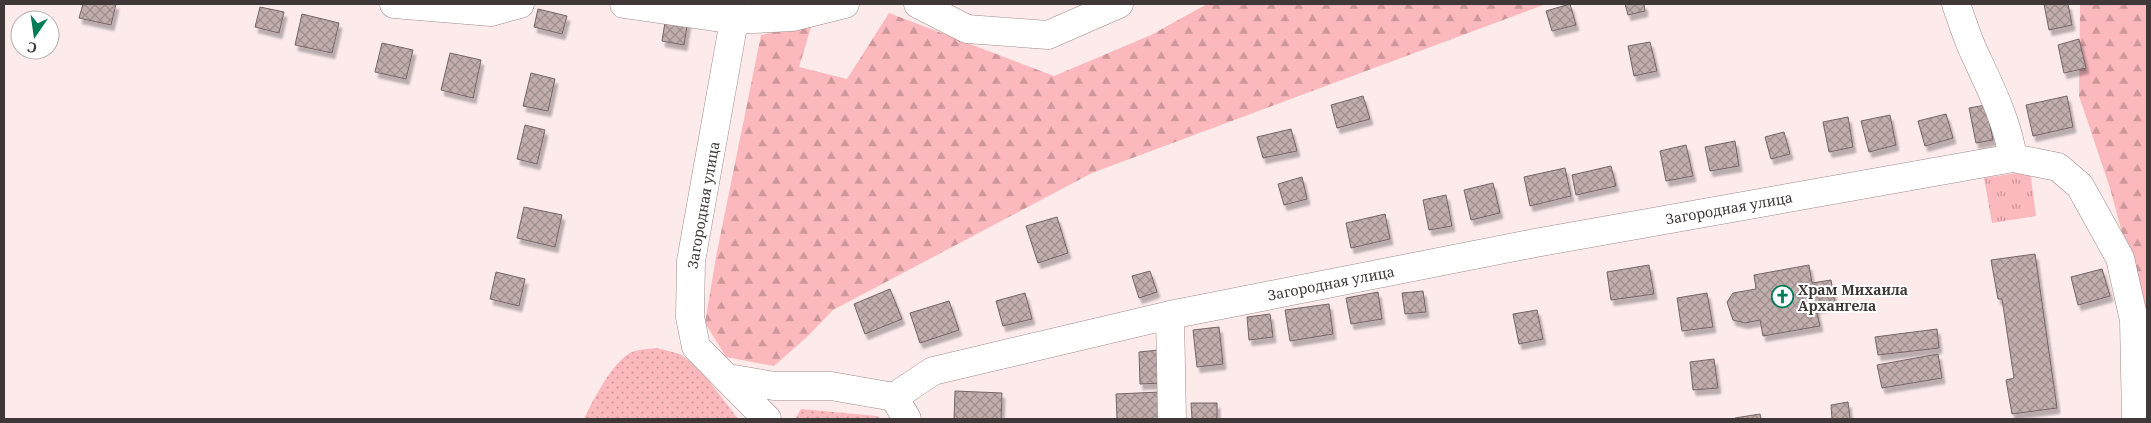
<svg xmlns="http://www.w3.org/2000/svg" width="2151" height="423" font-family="'Noto Serif',serif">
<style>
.grass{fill:url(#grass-dots)}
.forest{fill:url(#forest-firs)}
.park{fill:url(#park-tufts)}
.building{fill:url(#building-cross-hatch);stroke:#776465;filter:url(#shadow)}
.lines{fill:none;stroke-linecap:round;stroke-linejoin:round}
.minor-casing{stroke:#9f8a8b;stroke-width:29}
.minor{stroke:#fff;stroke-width:28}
.labels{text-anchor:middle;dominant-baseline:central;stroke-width:4;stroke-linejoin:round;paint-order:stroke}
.street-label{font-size:14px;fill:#403838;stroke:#fff}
.poi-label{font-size:14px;font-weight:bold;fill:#403838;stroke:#fff;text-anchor:start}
</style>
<defs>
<pattern id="grass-dots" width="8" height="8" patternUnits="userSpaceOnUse" patternTransform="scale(1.25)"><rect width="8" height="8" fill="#fcb9bd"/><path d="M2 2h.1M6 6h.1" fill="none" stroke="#cd979b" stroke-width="1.8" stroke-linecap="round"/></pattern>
<pattern id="forest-firs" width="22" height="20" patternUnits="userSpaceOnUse" patternTransform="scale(1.25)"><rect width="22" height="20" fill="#fcb9bd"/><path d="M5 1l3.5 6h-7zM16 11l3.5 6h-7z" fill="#cd979b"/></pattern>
<pattern id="park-tufts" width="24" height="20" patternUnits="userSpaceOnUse" patternTransform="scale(1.25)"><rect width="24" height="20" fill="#fcb9bd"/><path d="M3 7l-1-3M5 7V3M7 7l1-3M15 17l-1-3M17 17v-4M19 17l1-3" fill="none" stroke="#cd979b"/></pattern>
<pattern id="building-cross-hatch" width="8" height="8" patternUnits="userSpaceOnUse" patternTransform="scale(1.25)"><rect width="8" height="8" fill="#c2adad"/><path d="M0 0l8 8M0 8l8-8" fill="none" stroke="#9f8e8e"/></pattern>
<filter id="shadow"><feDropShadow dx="3" dy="5.5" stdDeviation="1" flood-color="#0004"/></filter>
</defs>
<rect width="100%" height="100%" fill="#fdebeb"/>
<path class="grass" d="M 657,348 L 680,354 L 701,370 L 738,419 L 584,419 C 593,400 612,363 630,353 C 637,349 649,349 657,348 Z
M 801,409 L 877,416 L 880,419 L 795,419 Z"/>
<path class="forest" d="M 1207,4 L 1546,4 L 1092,173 L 833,310 L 808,336 L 774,366 L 726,357 L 705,323 L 716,257 L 761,35 L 812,24 L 799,67 L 847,79 L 889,13 L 1054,76 L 1151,35 Z
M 2080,4 L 2147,4 L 2147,326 L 2110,188 L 2079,96 Z"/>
<path class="park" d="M 2030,171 L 2036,216 L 1992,223 L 1984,178 Z"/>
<path class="building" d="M 83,4 L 116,4 L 111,25 L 79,18 Z
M 1570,4 L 1576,25 L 1552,31 L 1546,11 Z
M 1625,4 L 1644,4 L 1645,11 L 1628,15 Z
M 2044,4 L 2068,4 L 2072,25 L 2049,30 Z
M 260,7 L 284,12 L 279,33 L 255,27 Z
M 538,9 L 567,16 L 562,34 L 534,27 Z
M 302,14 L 339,23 L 332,53 L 295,45 Z
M 666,16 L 688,20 L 684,45 L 662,41 Z
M 2079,39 L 2086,68 L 2064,73 L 2058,45 Z
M 1650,42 L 1657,71 L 1634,76 L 1628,46 Z
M 382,43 L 413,50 L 406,79 L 375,72 Z
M 450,53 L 481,60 L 473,98 L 441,90 Z
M 531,73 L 555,79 L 548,111 L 523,106 Z
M 1363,96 L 1370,119 L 1337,128 L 1331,105 Z
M 2067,96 L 2073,127 L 2033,136 L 2026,105 Z
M 1986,105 L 1993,140 L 1976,143 L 1969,108 Z
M 1946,114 L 1953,138 L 1925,146 L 1918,121 Z
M 1890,115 L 1896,145 L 1869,152 L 1861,121 Z
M 1848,117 L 1853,147 L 1829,152 L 1823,122 Z
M 525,125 L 545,130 L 537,164 L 517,159 Z
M 1291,129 L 1297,151 L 1263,158 L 1257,137 Z
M 1784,132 L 1790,154 L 1771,159 L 1765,137 Z
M 1735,141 L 1739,166 L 1710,171 L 1705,147 Z
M 1686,145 L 1693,176 L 1666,181 L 1660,151 Z
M 1611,166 L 1616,186 L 1576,195 L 1572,175 Z
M 1565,168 L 1571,196 L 1530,206 L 1524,177 Z
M 1302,177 L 1307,199 L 1284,205 L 1278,184 Z
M 1493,183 L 1500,213 L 1471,220 L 1464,190 Z
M 1446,195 L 1452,226 L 1429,230 L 1423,200 Z
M 524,207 L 562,215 L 555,247 L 517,238 Z
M 1385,214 L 1390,239 L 1351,248 L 1346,223 Z
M 1057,217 L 1068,253 L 1038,263 L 1026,226 Z
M 2035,254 L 2057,408 L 2012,414 L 2006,380 L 2014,378 L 2002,299 L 1998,299 L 1991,260 Z
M 1649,265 L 1654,294 L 1611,300 L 1607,272 Z
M 1809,265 L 1812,283 L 1831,280 L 1835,304 L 1816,308 L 1820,326 L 1763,336 L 1760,320 L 1745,323 L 1733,320 L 1727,302 L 1733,293 L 1756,289 L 1754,275 Z
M 2102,269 L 2110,296 L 2078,305 L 2071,277 Z
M 1150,271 L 1157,292 L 1139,298 L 1132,276 Z
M 496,272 L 525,279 L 519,306 L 490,299 Z
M 890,289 L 902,319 L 865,334 L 854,304 Z
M 1423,291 L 1426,312 L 1405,314 L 1402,293 Z
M 1378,292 L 1382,319 L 1351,324 L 1346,298 Z
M 1025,293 L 1032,319 L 1003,326 L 996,301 Z
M 1707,293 L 1713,327 L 1682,331 L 1677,298 Z
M 949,301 L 959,330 L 920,343 L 910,313 Z
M 1329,304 L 1333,334 L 1290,341 L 1285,310 Z
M 1537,310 L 1543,339 L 1519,344 L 1513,314 Z
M 1270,314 L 1273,337 L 1249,340 L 1247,317 Z
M 1219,327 L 1223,364 L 1197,367 L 1193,330 Z
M 1937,329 L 1939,348 L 1878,355 L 1875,337 Z
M 1159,350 L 1161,383 L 1140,384 L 1139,352 Z
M 1938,354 L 1942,378 L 1882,388 L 1877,365 Z
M 1714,359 L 1718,388 L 1693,390 L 1690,362 Z
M 955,391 L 1002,393 L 1001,419 L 954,419 Z
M 1160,392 L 1161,419 L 1117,419 L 1116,394 Z
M 1848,402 L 1850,419 L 1832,419 L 1831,405 Z
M 1191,403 L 1217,403 L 1217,419 L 1192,419 Z
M 1760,414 L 1761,419 L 1735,419 L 1735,418 Z"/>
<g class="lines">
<defs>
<path id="minor" d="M 394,4 L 491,12 L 520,4
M 624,4 L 735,20 L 793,17 L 845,4
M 737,4 L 691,261 L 690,317 L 696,347 L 767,419
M 918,4 L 967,29 L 1048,35 L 1119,4
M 1956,4 C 1961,18 1966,34 1972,48 C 1988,83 2007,119 2013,158
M 1170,315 L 1172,419
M 728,378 L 774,386 L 831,386 L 894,397 L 933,371 L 1170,315 L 1535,243 L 2013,158 L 2058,167 L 2080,186 L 2120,258 L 2134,320 L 2136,419
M 894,397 L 907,419"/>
</defs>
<use href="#minor" class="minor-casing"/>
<use href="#minor" class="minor"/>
</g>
<defs>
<symbol id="church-ring" viewBox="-11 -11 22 22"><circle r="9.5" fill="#fff" stroke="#017b58" stroke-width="1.5"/><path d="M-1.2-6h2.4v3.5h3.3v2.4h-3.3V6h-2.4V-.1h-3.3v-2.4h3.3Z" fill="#017b58"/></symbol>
</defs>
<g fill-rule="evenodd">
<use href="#church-ring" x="1770" y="284" width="25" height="25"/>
</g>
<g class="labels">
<g class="street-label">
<text transform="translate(703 205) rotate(-80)">Загородная улица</text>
<text transform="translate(1729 208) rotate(-10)">Загородная улица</text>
<text transform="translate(1331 283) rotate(-11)">Загородная улица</text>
</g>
<g class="poi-label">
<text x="1798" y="289">Храм Михаила<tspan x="1798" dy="16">Архангела</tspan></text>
</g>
</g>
<rect width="2151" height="423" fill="none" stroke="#403838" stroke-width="10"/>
<g transform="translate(35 35) rotate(193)"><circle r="24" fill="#ffffff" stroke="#b3afaf"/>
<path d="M0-4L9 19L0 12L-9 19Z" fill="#017b58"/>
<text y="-8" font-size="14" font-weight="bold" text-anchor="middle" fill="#403838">С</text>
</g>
</svg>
